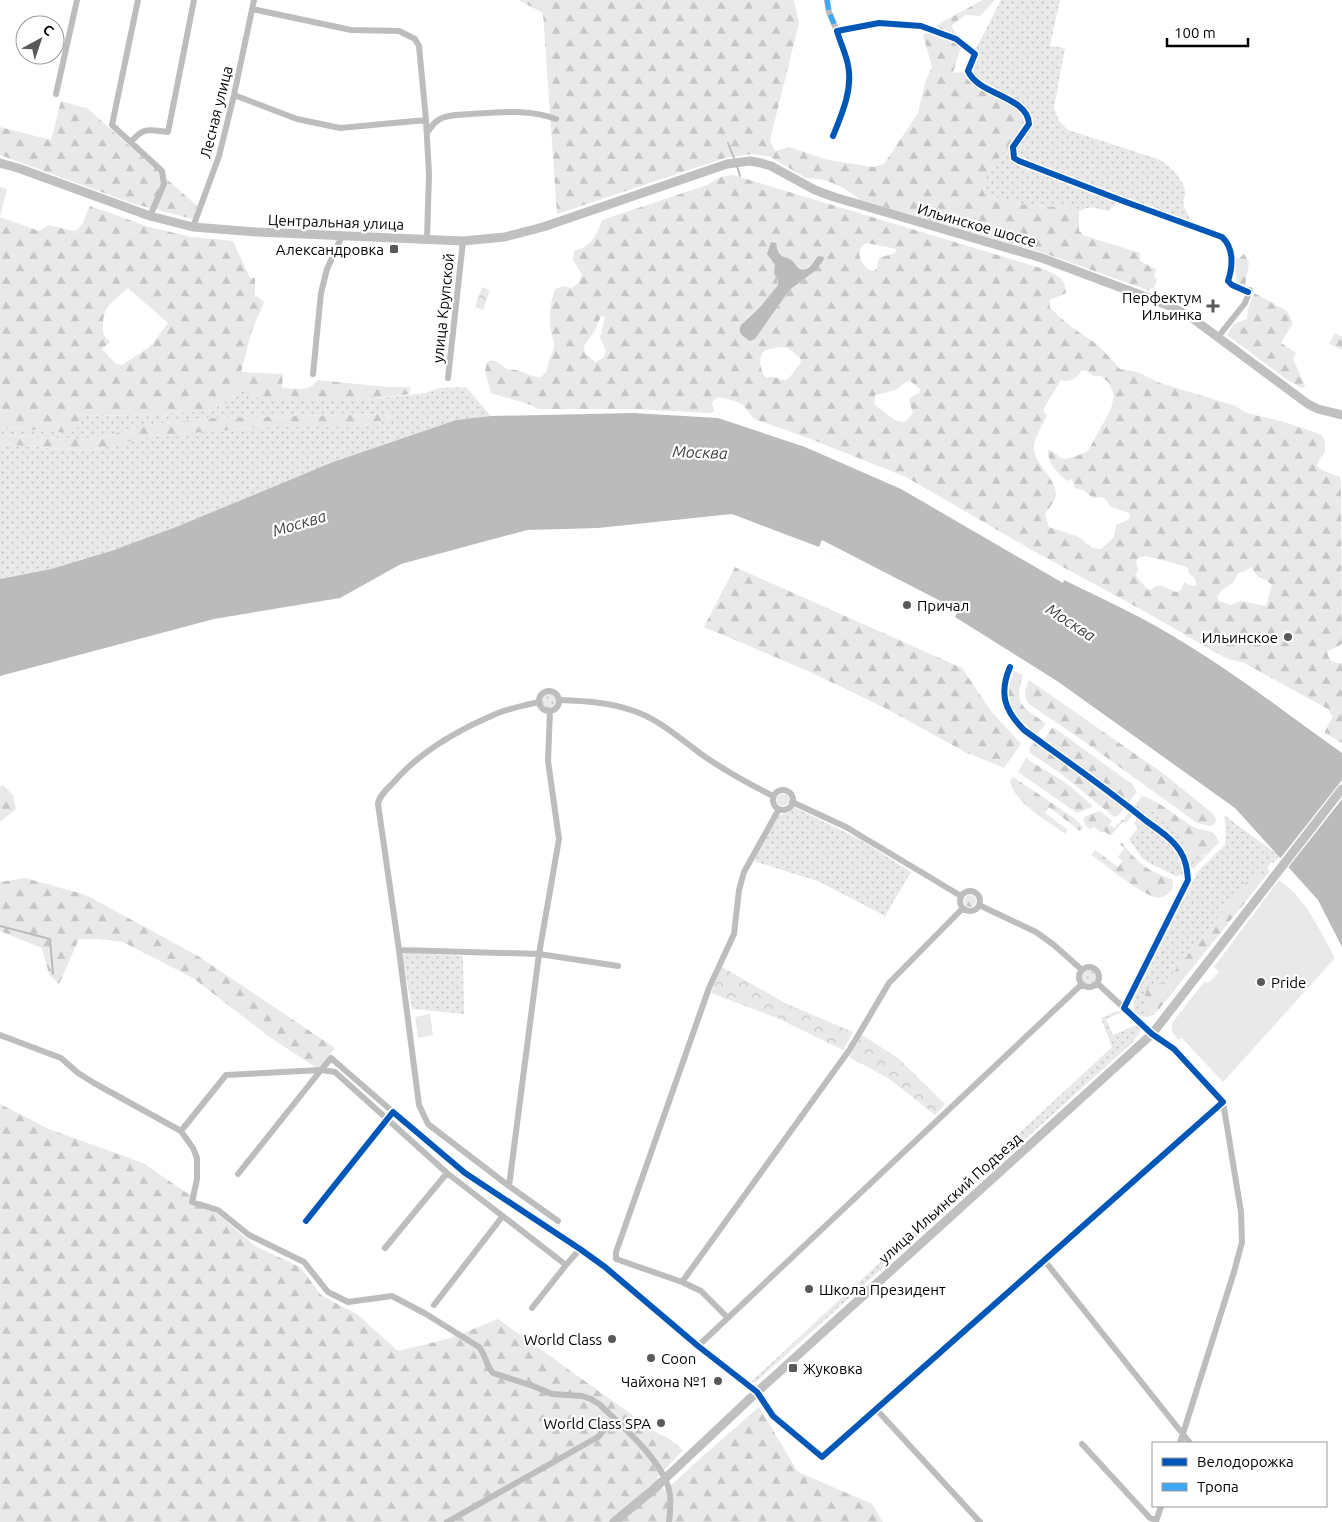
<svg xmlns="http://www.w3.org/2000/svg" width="1342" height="1522" font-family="Ubuntu,sans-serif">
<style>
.grass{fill:url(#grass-dots)}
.forest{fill:url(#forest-firs);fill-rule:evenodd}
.park{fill:url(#park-crowns)}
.pitch{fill:#e9e9e9}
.water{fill:#bbb}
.pier{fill:#fff}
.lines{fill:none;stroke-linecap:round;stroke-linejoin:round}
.stream{stroke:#bbb;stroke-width:2}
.street{stroke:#bdbdbd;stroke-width:6}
.secondary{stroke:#c0c0c0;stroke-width:9}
.quiet{stroke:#3fa9f5;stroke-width:5;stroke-dasharray:10 5;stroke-linecap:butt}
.cycleway-casing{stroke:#fff;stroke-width:9}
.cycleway{stroke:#0057b8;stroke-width:6}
.poi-dot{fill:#595959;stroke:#fff;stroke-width:2}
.labels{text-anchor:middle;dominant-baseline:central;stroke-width:4.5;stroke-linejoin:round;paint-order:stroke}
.street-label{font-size:15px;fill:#000;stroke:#fff}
.poi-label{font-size:15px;fill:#000;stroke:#fff;text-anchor:end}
.water-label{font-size:16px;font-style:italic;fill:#3f3f3f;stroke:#fff}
</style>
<defs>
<pattern id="grass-dots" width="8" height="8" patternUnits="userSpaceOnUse" patternTransform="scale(1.25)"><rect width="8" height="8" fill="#e9e9e9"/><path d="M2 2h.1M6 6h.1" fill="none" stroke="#c6c6c6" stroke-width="1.8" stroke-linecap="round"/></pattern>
<pattern id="forest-firs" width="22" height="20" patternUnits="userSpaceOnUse" patternTransform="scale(1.25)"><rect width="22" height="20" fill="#e9e9e9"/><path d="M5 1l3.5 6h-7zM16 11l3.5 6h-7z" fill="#c6c6c6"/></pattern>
<pattern id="park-crowns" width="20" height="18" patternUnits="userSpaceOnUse" patternTransform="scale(1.25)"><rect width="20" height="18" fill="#e9e9e9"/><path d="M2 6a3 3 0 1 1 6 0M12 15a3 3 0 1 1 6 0" fill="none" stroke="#c6c6c6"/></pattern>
</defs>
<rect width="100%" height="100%" fill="#fff"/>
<path class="grass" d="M 1001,0 L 1060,0 L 1050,46 L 1065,48 L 1054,108 L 1059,121 L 1068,130 L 1158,159 C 1168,164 1184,179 1185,191 C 1186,196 1182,201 1184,206 C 1186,212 1190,215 1190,221 L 1126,199 C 1119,200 1114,207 1108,211 C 1095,209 1091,204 1079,212 L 1072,206 L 1047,207 L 1021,204 L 985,195 L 982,187 L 1015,109 L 968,80 L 964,72 Z
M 466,387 L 491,416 L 456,420 L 333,462 L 176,527 L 111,551 L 51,569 L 0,579 L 0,444 L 89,451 L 153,436 L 270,427 L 357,427 L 391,418 L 384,414 L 212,418 L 152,424 L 102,437 L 78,439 L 0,435 L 0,427 L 71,433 L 79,416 L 140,415 L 216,410 L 217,404 L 229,403 L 238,388 L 246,392 L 364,400 L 425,393 L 440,388 Z
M542 701a7 7 0 1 1 14 0a7 7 0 1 1-14 0Z
M 1138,801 L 1178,829 L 1202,857 L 1214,848 L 1193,869 L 1172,837 L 1134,806 Z
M 794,807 L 861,840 L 911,872 L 885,916 L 820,882 L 754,861 L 779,815 L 788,813 Z
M 1224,815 L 1279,856 L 1274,863 L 1271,862 L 1267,868 L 1270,871 L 1263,880 L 1254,874 L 1165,983 L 1156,985 L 1150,1013 L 1156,1013 C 1148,1019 1141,1017 1133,1012 L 1134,999 L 1198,871 L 1225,845 L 1226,827 Z
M 1138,818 C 1152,829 1190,854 1183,874 L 1176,876 L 1149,863 L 1141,857 L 1129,839 L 1138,828 L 1134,823 Z
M 408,953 L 463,956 L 464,1014 L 412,1009 L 403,959 L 403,954 Z
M1082 977a7 7 0 1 1 14 0a7 7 0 1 1-14 0Z
M 1118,1011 L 1121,1013 L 1106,1019 L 1113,1035 L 1138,1024 L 1141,1031 L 1133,1042 L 756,1382 L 751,1382 L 1112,1047 L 1101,1018 Z"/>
<path class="forest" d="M 518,0 L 794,0 L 799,23 L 770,140 L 775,151 L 789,147 L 828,160 L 873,167 L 884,164 L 918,113 L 925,82 L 932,67 L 923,35 L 942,22 L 983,0 L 995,0 L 980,16 L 965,15 L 951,26 L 962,43 L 953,73 L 964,72 L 968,80 L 1016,109 L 1023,124 L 989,172 L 982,187 L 985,195 L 1021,204 L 1047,207 L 1072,206 L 1079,212 L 1079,231 L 1085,236 L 1140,253 L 1140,261 L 1156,269 L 1154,276 L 1157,280 L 1154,288 L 1151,288 L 1150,291 L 1041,252 L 860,200 C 845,187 827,178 806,178 L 769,156 L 752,154 L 725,158 L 557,214 L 543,13 Z
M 61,101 L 88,109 L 197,206 L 193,219 L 134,204 L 0,155 L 0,127 L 51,140 Z
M 733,175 L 1044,269 C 1058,276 1065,277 1066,293 L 1050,300 L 1050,308 L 1070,326 L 1098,345 L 1120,369 L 1138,372 L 1160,383 L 1236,406 C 1246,415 1256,415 1269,418 C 1287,423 1305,429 1322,435 L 1325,442 L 1325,452 L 1320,458 L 1317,466 L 1324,471 L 1340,477 L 1341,485 L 1342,644 L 1327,652 C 1329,661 1333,663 1342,663 L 1342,743 L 1325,733 C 1326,726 1331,723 1332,716 L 1328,709 L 1244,663 L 1228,659 L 1213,651 L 1144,611 L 1037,553 L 906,477 L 808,438 L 754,419 L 743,405 L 735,401 L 718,397 L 712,402 L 714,412 L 708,413 L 632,409 L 538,409 L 531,405 L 491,393 L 485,371 L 487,362 C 495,357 501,365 508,370 C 522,368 527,377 541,377 L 547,371 C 547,362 554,353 554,344 C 554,340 552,336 551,332 C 549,319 550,302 555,289 L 564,286 L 571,288 L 578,284 L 582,275 L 573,260 L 574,251 C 590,247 597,236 602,220 L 707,185 L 720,177 ZM 867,243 L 896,249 L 895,253 L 879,258 L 877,268 L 874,271 L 870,271 C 861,264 853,250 867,243 ZM 777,247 C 778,255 783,258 791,259 L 796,266 L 804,270 L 811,265 L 816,257 L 815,271 L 792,288 L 786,295 L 755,339 L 747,318 L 761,306 L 778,285 L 775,265 L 769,258 ZM 601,316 L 605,317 L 600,338 L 606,351 L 603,358 L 596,362 L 585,354 L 584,346 L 594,332 ZM 779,347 L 788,348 L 800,358 L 801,362 C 797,367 792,376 787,379 C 781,382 775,374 766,378 C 760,372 757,354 766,350 C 770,348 775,349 779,347 ZM 1082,370 L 1087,371 L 1093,376 L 1101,376 L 1109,383 L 1114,395 L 1111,409 L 1088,451 L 1074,457 L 1063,459 L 1048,449 C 1048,465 1056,471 1067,481 L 1072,479 L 1075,488 L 1083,490 L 1093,498 L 1102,497 L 1108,502 L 1109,506 L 1129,513 L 1130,517 L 1128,520 L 1116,525 L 1114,537 L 1101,549 L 1092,548 L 1079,537 L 1049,527 L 1045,514 C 1048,509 1052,505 1054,501 C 1064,482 1030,464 1034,444 C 1036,435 1043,424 1047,415 L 1044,412 L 1044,408 L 1061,380 C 1070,383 1078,378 1082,370 ZM 910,381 L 920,389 L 919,393 L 911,397 L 909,401 L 913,413 L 905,422 L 896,421 L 874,404 L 875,395 L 896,390 L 906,382 ZM 1146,556 L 1184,566 L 1188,568 C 1188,573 1189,575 1194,577 L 1197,585 L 1193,586 L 1184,583 L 1181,590 L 1176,592 C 1166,589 1160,581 1151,590 L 1148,590 L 1135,575 L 1138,571 L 1136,562 L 1138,558 ZM 1251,567 L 1258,577 L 1266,580 L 1272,585 L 1266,606 L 1241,601 L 1231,605 L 1219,601 L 1217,597 L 1222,590 L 1233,583 L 1239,572 L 1244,572 Z
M 0,187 L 7,189 L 0,217 L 39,231 L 49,225 L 73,231 L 77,230 L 82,224 L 90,206 L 149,227 L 192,237 L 233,241 L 250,278 L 255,278 L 255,295 L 264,302 L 251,333 L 241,372 L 283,374 L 282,388 C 295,388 310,393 317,380 L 388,387 L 411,387 L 409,394 L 364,400 L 262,400 L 238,388 L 229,403 L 217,404 L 216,410 L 140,415 L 79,416 L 78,427 L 71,433 L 0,427 ZM 128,288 L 168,323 L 154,342 L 148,348 L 122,365 L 116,364 L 102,349 L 110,342 C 104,336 102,334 103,325 C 103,305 114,301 128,288 Z
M 1244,254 L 1249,262 L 1245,287 L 1237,285 L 1234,257 L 1238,259 Z
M 1254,293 L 1287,311 L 1293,323 L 1281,343 L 1296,353 L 1293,359 L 1304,383 L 1305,386 L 1302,388 L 1286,379 L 1227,335 L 1234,324 L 1247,319 L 1248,309 Z
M 1335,333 L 1342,337 L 1342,350 L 1329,344 Z
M 384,414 L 391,418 L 357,427 L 270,427 L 153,436 L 89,451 L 0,444 L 0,435 L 78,439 L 102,437 L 152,424 L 212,418 Z
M 735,567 L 962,668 L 991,711 L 1021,744 L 1004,768 L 965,752 L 887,709 L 806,670 L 704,627 Z
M 1014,671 L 1023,675 C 1013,707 1023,706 1046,724 L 1037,734 C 1013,716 1001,701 1014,671 Z
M 1029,680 L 1164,774 L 1212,813 L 1216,819 L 1215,823 L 1211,826 L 1197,823 L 1085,742 L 1029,704 C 1023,695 1025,690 1029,680 Z
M 1053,727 L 1132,784 L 1137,792 L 1129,802 L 1044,740 Z
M 1034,741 L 1125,808 L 1118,816 L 1114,817 L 1060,773 L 1030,753 L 1029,749 Z
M 1026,758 L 1066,783 L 1092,805 L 1092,807 L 1077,813 L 1018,772 Z
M 1013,777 L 1074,818 L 1083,827 L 1080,831 L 1049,807 L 1045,813 L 1068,830 L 1065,834 C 1048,821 1014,803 1010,781 Z
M 3,785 L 13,795 L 16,809 L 0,822 L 0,787 Z
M777 800a6 6 0 1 1 12 0a6 6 0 1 1-12 0Z
M 1142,796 C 1161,801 1177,818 1194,827 C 1205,833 1213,827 1219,842 C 1212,850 1205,857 1194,857 L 1178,835 L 1178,829 L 1138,801 Z
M 1100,811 L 1112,821 L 1109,825 L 1114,828 L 1122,820 L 1124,820 L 1129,812 L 1132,815 L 1126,823 L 1123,822 L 1110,836 L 1104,831 L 1102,833 L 1094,827 L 1090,829 L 1086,826 L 1083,819 L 1088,815 Z
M 1122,843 C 1141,866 1145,869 1173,880 L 1172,890 C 1167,895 1163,899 1155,897 C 1143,895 1104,864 1091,855 L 1095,850 L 1118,867 L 1122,861 L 1118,857 L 1124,848 L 1120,844 Z
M 1254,873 L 1263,880 L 1156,1013 C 1142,1012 1144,1001 1146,990 L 1156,984 L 1165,983 Z
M 25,878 L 86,895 L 198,956 L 335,1048 L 318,1069 L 271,1038 L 193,978 L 123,942 L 98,939 L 79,939 L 59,984 L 49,974 L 42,948 L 0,931 L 0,882 Z
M964 901a6 6 0 1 1 12 0a6 6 0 1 1-12 0Z
M 0,1104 L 49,1129 L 143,1163 L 219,1215 L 255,1246 L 300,1267 L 321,1295 L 358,1315 L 398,1351 L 451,1338 L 498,1319 L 659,1434 L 668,1438 L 683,1450 L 657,1478 L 665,1491 L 695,1463 L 759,1407 L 798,1472 L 872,1504 L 883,1522 L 0,1522 Z"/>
<path class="park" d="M 482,287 L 490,290 L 483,310 L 475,307 Z
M 722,967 L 785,1003 L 853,1032 L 843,1050 L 777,1018 L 711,993 Z
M 862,1035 L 898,1058 L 945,1104 L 935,1115 L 888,1078 L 849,1057 Z"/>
<path class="pitch" d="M 1279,880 C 1305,897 1320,931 1335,958 L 1223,1082 L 1182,1038 L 1178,1040 L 1172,1031 L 1172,1023 L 1205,981 L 1208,983 L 1219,972 L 1214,967 Z
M 430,1014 L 433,1035 L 418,1038 L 415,1017 Z"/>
<path class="water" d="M 771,242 L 776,243 C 777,247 777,251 780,254 C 783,258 786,257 790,259 C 796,262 797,272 806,269 C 813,267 813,259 819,256 L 824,257 L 823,261 L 815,271 L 792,288 L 786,295 L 755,339 L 750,341 C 743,336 737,333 741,325 L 761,306 L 778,285 L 778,281 L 774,273 L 775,265 L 767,254 Z
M 633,413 L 718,418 L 805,447 L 901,489 L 1063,583 L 1064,580 C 1105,600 1147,619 1186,644 C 1240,677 1290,716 1342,753 L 1342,947 L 1318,900 L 1235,808 L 1057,681 L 955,617 L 896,586 L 819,547 L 732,514 L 598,528 L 527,530 L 401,564 L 340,598 L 214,619 L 0,676 L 0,579 L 51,569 L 111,551 L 176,527 L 333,462 L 456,420 L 491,416 Z"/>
<path class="pier" d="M 822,540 L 958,610 L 955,617 L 819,547 Z
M 1342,780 L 1342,799 L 1287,869 L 1279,860 Z"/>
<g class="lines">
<path class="stream" d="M 728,143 L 734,158
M 737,166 L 740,176
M 0,926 L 50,939 L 53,974"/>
<path class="street" d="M 138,0 L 112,125 L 162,171 L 164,184 L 150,216
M 827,0 L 829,12 L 837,31
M 252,9 L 351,30 L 399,31 L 415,39 L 419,46 L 426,120 L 429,174 L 427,239
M 56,94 L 77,0
M 234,95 L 297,119 L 340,128 L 426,120
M 427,133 C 430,128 434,122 440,119 C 449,114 461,115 471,114 C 500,112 528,109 556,119
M 833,136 C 842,114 853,89 848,65 C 846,54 840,42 837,31 L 879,23 L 921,26 L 956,39 L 975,54 L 968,71 C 978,95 1028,96 1029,124 L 1013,147 L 1014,158 L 1019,161 L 1123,201 L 1222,237 C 1234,248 1233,266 1228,281 L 1232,285 L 1248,292
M 131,142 C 144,126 149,130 168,132 L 194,0
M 193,227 L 219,156 L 234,95 L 254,0
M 1218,337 L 1245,303 L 1250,290
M 313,374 L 321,293 L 327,269 L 342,236
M 448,378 L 463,241
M 1010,667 C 999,693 1004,710 1024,730 C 1065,760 1106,788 1145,820 C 1157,829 1172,838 1180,851 C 1186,860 1187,869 1188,880 L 1124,1008 L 1152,1034 L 1174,1049
M539 701a10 10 0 1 1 20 0a10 10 0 1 1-20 0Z
M 559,700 C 584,701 609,702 634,711 C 660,720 679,738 701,754 C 724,770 749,784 773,796
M 550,711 L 548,761 L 559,839 L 539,954 L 509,1186 L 558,1221
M773 800a10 10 0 1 1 20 0a10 10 0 1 1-20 0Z
M 792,802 L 846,827 L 961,896
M960 901a10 10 0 1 1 20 0a10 10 0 1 1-20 0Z
M 979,905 L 1036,932 L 1054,945 L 1082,970
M 399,950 L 539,954 L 618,966
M1079 977a10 10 0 1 1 20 0a10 10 0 1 1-20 0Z
M 1097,983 L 1124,1008
M 0,1035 L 61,1058 L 78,1073 L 94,1083 L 181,1131 L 193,1148 L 197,1158 L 197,1179 L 192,1202 L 218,1210 L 249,1235 L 304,1262 L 328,1292 L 348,1302 L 392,1296 L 426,1314 L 479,1347 C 486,1355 486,1366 493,1373 L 533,1386 L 552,1394 L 582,1396 L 591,1399 L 599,1404 C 622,1426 666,1463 670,1495 C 671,1503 670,1513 669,1522
M 321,1070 L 335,1072 L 447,1173 L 566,1265 L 532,1308
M 321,1070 L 331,1058 L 393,1112
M 181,1131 L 226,1075 L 321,1070 L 238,1174
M 509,1186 L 428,1124 L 419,1105 L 399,950 L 378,804 C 379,796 387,789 393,783 C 420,751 460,729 498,713 C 511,708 526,705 539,702
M 306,1221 L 393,1112 L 465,1173 L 580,1249 L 605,1267 L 698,1346 L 757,1392 L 773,1416 L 822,1457 L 1223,1102 L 1178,1053
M 385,1248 L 447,1173
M 1044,1260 L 1190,1443
M 566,1265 L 580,1249
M 682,1282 L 850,1049 L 889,983 L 963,908
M 434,1305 L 502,1217
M 728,1318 L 701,1291 L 682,1282 L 616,1259 L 616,1252 L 709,988 L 734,934 L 739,890 L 744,872 L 779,809
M 698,1346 L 1082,984
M 876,1409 L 980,1522
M 1180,1443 L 1234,1272 L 1242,1242 L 1241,1212 L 1223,1102
M 1082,1444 L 1150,1518 L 1156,1520
M 447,1522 L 598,1437 L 614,1418
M 1156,1522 L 1161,1506"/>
<path class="secondary" d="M 0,163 L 18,168 L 150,216 L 193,227 L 257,232 L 463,241 L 505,237 L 543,227 L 727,164 L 750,161 L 761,163 L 771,166 L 815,190 L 834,197 L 1042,258 L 1170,306 L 1192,318 L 1308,404 L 1318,409 L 1342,415
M 614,1522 L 654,1489 L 757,1392 L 1152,1034 L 1342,789"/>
<path class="quiet" d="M 827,0 L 829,12 L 837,31"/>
<defs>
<path id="cycleway" d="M 833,136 C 842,114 853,89 848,65 C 846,54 840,42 837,31 L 879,23 L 921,26 L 956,39 L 975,54 L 968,71 C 978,95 1028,96 1029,124 L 1013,147 L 1014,158 L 1019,161 L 1123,201 L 1222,237 C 1234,248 1233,266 1228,281 L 1232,285 L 1248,292
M 306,1221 L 393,1112 L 465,1173 L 580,1249 L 605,1267 L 698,1346 L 757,1392 L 773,1416 L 822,1457 L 1223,1102 L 1174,1049 L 1152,1034 L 1124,1008 L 1188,880 C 1187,869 1186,860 1180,851 C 1172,838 1157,829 1145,820 C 1106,788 1065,760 1024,730 C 1004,710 999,693 1010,667"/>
</defs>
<use href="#cycleway" class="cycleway-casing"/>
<use href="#cycleway" class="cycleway"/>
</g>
<g class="poi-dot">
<rect x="389" y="244" width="10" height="10" rx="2.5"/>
<path d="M1210.5 298.5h5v5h5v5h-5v5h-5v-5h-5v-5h5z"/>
<circle cx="907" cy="605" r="5"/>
<circle cx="1288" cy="637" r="5"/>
<circle cx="1261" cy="982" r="5"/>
<circle cx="809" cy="1289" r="5"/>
<circle cx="612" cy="1339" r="5"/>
<circle cx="651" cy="1358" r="5"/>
<rect x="788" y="1363" width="10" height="10" rx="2.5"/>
<circle cx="718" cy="1381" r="5"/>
<circle cx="661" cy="1423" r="5"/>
</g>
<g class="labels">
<g class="street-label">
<text transform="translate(216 112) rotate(-76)">Лесная улица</text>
<text transform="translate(336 222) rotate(2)">Центральная улица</text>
<text transform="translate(977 225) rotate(16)">Ильинское шоссе</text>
<text transform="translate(443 308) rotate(-84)">улица Крупской</text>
<text transform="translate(950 1198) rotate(-42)">улица Ильинский Подъезд</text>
</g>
<g class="poi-label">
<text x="384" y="249">Александровка</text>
<text x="1202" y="297">Перфектум<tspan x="1202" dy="17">Ильинка</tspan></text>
<text x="917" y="605" text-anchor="start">Причал</text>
<text x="1278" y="637">Ильинское</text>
<text x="1271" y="982" text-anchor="start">Pride</text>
<text x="819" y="1289" text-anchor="start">Школа Президент</text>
<text x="602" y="1339">World Class</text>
<text x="661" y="1358" text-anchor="start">Coon</text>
<text x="803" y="1368" text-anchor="start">Жуковка</text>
<text x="708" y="1381">Чайхона №1</text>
<text x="651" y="1423">World Class SPA</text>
</g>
<g class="water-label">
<text transform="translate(700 452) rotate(2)">Москва</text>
<text transform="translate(299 523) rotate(-17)">Москва</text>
<text transform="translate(1071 622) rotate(33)">Москва</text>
</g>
</g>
<rect x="1152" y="1442" width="175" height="65" fill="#ffffff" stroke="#999999"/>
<rect x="1162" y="1458" width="25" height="8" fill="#0057b8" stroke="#999999"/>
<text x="1197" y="1467" font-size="15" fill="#000000">Велодорожка</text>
<rect x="1162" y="1483" width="25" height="8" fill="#3fa9f5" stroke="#999999"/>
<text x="1197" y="1492" font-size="15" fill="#000000">Тропа</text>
<g transform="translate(40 40) rotate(40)"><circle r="24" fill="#ffffff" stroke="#999999"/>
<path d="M0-4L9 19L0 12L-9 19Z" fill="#595959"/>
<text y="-8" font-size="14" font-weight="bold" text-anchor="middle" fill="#000000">С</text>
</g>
<path d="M1167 38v8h81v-8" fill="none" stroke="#000000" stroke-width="2.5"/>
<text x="1174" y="38" font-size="15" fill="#000000" stroke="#ffffff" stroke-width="4" paint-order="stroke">100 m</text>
</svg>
